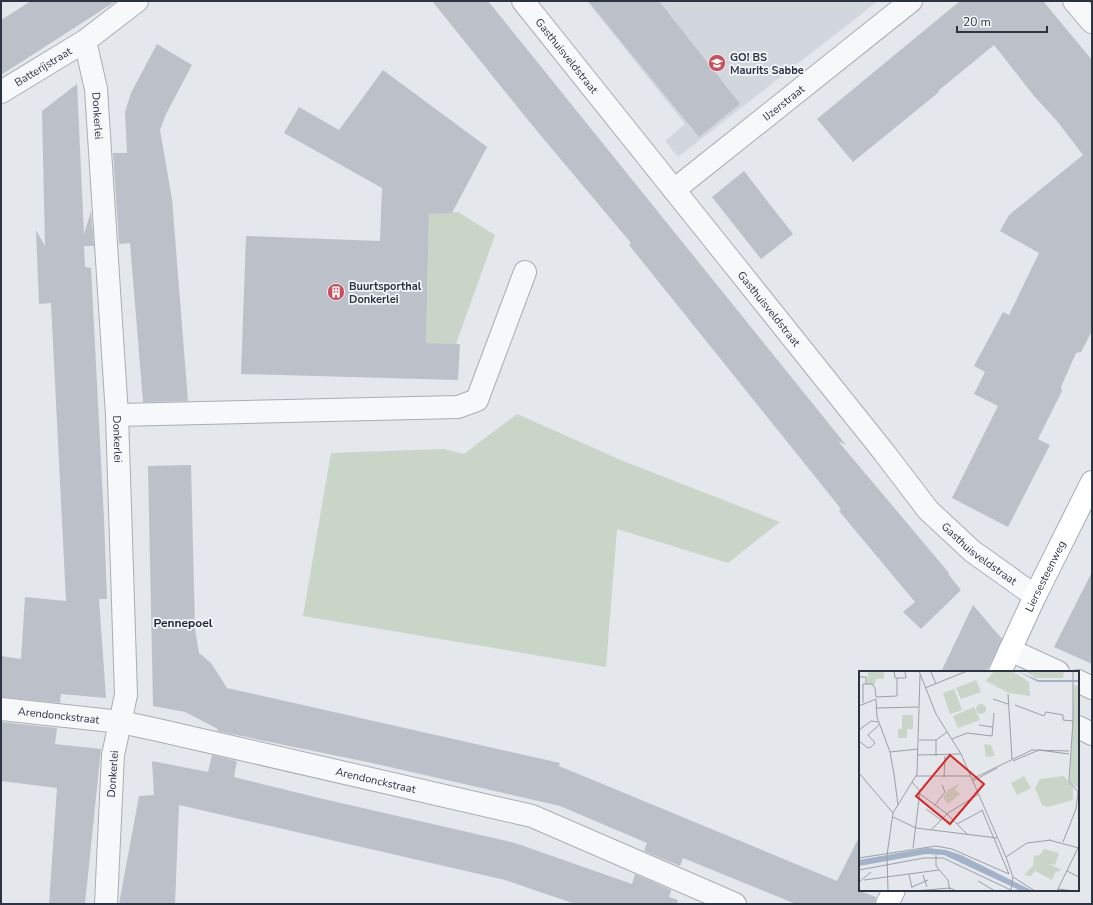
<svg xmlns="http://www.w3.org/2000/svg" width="1093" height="905" font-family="'Nunito Sans',sans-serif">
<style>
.built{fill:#d2d6dd}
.green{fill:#c9d5c6}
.building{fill:#bcc0c8}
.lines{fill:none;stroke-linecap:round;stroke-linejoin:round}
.minor-casing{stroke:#a9adb5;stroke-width:24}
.major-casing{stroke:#a4aab7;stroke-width:24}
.minor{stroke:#f7f8fa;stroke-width:22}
.major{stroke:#fff;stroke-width:22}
.labels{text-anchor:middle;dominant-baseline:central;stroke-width:3.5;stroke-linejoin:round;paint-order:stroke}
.street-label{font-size:11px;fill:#2c3343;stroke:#f4f6f9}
.poi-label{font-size:11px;font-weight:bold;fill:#2c3343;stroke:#f4f6f9;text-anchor:start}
.neighbourhood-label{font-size:12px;font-weight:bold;fill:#1e2434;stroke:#f4f6f9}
.inset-road{fill:none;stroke:#9a9fa8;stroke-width:1}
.view{fill:#d62828;fill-opacity:0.15;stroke:#d62828;stroke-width:2}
.inset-edge{fill:none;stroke:#2c3343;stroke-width:2}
</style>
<rect width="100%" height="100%" fill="#e4e7eb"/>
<path class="built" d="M 587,1 L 878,1 L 678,157 L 665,141 L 685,124 Z"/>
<path class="green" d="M 458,212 L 495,235 L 456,344 L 426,343 L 429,214 Z
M 517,414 L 623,461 L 780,522 L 728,563 L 617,529 L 606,667 L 303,616 L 331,453 L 444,449 L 464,454 Z"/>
<path class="building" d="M 31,1 L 116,1 L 1,75 L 1,20 Z
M 432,1 L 488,1 L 846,445 L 838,441 L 949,573 L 948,574 L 961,590 L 921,629 L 903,612 L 915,602 L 839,511 L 841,509 L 629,245 L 631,243 L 532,125 Z
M 588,1 L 659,1 L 740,104 L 699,137 Z
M 960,1 L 1043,1 L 1092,60 L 1092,331 L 1081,352 L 1076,353 L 1061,387 L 1062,391 L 1038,439 L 1050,445 L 1008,527 L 952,498 L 998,406 L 974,394 L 985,372 L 974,366 L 1003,312 L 1009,315 L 1039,253 L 1000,231 L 1009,215 L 1083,155 L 1057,121 L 1034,96 L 994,45 L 938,91 L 939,92 L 853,162 L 817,119 Z
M 157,44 L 192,65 L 166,114 L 160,130 L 172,199 L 188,401 L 143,402 L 130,243 L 119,244 L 113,153 L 127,153 L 125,112 L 131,93 Z
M 383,70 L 487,147 L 452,213 L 429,214 L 426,343 L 460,344 L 458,380 L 241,374 L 246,236 L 380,241 L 382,188 L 284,133 L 299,107 L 339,130 Z
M 77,84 L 84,234 L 91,211 L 94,246 L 84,246 L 85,267 L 91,268 L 104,519 L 107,599 L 99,599 L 106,698 L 61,694 L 60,703 L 1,697 L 1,656 L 21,659 L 25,597 L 66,601 L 51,303 L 39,304 L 36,230 L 45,246 L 42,111 Z
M 744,171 L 793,234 L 761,259 L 712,197 Z
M 191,465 L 195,629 L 199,653 L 211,663 L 227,688 L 560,763 L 559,766 L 837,881 L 860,835 L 860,891 L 876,897 L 875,904 L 796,904 L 683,858 L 680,866 L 644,851 L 647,843 L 560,806 L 372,763 L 217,731 L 218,729 L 185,712 L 153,706 L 148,466 Z
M 1092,572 L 1092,664 L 1054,647 Z
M 973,605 L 1002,639 L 996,652 L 986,672 L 941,672 Z
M 1,722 L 57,728 L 55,744 L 101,749 L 85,904 L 49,904 L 57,788 L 1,781 Z
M 212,755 L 237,761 L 234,777 L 319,798 L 515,843 L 632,884 L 635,874 L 671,890 L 669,897 L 678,900 L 677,904 L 575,904 L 505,880 L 179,805 L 175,904 L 119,904 L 139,796 L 154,795 L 152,761 L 208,772 Z"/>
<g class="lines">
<defs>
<g id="minor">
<path id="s1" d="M 523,1 L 883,451 L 928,510 L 972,551 L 1035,596"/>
<path d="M 1074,1 L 1092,22"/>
<path id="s2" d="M 85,41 L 96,89 L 117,415 L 126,695 L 113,755 L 106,904"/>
<path id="s3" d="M 1,92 L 85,41 L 137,1"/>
<path id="s4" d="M 674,190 L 911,1"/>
<path d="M 117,415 L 458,407 L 477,400 L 525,272"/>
<path d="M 1010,650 L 1058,672"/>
<path d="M 1078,681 L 1092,688"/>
<path id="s5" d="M 1,709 L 121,722 L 158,730 L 532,816 L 735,904"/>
<path d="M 1078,727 L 1092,734"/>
</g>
<g id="major">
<path id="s6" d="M 1000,672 L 1035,596 L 1092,482"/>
<path d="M 887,904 L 894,890"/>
</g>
</defs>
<use href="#minor" class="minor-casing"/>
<use href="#major" class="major-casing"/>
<use href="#minor" class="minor"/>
<use href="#major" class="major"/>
</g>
<defs>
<symbol id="school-disc" viewBox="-11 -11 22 22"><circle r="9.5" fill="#c9505b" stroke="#f4f6f9"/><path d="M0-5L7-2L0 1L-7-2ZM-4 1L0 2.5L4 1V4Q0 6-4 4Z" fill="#fff"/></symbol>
<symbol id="building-disc" viewBox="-11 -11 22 22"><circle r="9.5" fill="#c9505b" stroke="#f4f6f9"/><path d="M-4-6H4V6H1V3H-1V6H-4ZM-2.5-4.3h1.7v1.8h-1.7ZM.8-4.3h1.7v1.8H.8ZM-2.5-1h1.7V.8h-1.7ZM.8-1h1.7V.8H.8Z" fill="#fff"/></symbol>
</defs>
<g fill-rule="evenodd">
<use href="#school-disc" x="707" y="53" width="20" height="20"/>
<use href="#building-disc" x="326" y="282" width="20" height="20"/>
</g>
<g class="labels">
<g class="street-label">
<text stroke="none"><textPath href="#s1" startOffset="70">Gasthuisveldstraat</textPath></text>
<text stroke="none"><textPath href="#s3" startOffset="49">Batterijstraat</textPath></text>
<text stroke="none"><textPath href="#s4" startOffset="140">IJzerstraat</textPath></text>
<text stroke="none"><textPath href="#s2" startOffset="76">Donkerlei</textPath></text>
<text stroke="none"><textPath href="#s1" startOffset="394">Gasthuisveldstraat</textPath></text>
<text stroke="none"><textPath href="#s2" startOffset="400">Donkerlei</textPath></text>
<text stroke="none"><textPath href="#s1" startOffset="718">Gasthuisveldstraat</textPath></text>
<text stroke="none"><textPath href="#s6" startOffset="106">Liersesteenweg</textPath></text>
<text stroke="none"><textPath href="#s5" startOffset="58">Arendonckstraat</textPath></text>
<text transform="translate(113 774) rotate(-86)">Donkerlei</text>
<text stroke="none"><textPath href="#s5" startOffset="382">Arendonckstraat</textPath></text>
</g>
<g class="poi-label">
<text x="730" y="57">GO! BS<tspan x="730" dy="13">Maurits Sabbe</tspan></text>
<text x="349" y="286">Buurtsporthal<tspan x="349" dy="13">Donkerlei</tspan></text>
</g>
<g class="neighbourhood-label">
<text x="183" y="623">Pennepoel</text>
</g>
</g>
<g transform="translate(859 671)">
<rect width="220" height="220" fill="#e4e7eb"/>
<path d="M 9,0 L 25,0 L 25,8 L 17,8 L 15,15 L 8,12 ZM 135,0 L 153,0 L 170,11 L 171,25 L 150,22 L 127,10 ZM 166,0 L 205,0 L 204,7 L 176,7 ZM 117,9 L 122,21 L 102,28 L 97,17 ZM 215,14 L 220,15 L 220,118 L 211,111 ZM 95,18 L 103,39 L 91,43 L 84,22 ZM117 38a5 5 0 1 1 10 0a5 5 0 1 1-10 0ZM 115,36 L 121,49 L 99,57 L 94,45 ZM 43,44 L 54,44 L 54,58 L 48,58 L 48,67 L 39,67 L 39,58 L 43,58 ZM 125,73 L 132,74 L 136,85 L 127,86 ZM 165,105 L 172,117 L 158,124 L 152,112 ZM 205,105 L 214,116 L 214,129 L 188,136 L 183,134 L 176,117 L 181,108 ZM 101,112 L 96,119 L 101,123 L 89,133 L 84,127 L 89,119 ZM 185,178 L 200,182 L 196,194 L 189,193 L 201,198 L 200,201 L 197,200 L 193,209 L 176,200 L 172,205 L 165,204 L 174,195 L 175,185 L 181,184 Z" fill="#c9d5c6"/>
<path d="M 158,0 L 179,9 L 220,9 L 220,11 L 179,11 ZM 68,177 L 87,179 L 102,184 L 174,220 L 162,220 L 85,184 L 67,183 L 0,195 L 0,189 Z" fill="#a1b2c9"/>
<path class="inset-road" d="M 35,0 L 36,7 L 47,7 L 46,0M 214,0 L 214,50 L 210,110 L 219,121M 72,1 L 77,13M 0,6 L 7,6 L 7,13M 66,17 L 108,0M 149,23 L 153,88M 17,26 L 38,25 L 38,7M 17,28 L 18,46 L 31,81 L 35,103 L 39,134M 134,28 L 149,33M 4,32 L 4,13 L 13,13 L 16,17 L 17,26M 156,34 L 185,45 L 187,41 L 204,44 L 204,49 L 214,50M 0,35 L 17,28M 18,37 L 59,36M 120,54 L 133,56M 0,59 L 12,50 L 19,51M 93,68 L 108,62 L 133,65 L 135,42M 60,69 L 77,69 L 88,61M 0,70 L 9,77 L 12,76 L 16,72 L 9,64 L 21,53M 31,81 L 59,78M 59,84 L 102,83M 77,85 L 77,69M 154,90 L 180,79 L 210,83M 0,102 L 34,142 L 28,184 L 29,220M 57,105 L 112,105M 85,106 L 86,85M 113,108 L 173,79 L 210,80M 114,110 L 138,97M 53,111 L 61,120 L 54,177M 61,123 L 87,142 L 109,164M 76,134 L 86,121 L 83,114M 67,138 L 82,149M 123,139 L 150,203M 34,142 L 58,103 L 61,4M 34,146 L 57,157 L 138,167M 98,153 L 124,139M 72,159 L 89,142 L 120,123M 190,169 L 220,177M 204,171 L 217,138 L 219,121M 77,184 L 77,195 L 89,209 L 91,220M 147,186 L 168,172 L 192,169M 0,187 L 77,175 L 93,178 L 150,203M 0,199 L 65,187 L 84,187 L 152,219 L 154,206 L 147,186 L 102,83 L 77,43 L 60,0M 208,200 L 220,206M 50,203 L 53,217M 64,204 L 68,216M 154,206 L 176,220M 5,209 L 80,199M 119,210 L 136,220M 0,211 L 12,201M 53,216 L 69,209M 199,218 L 216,220M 55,220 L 91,217 L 98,220M 198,220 L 219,177"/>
<path class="view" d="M 91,84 L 125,113 L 91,153 L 57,125 Z"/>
<rect width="220" height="220" class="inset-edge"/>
</g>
<rect width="1093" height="905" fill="none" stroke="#2c3343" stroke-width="4"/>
<path d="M957 26v6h90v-6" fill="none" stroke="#2c3343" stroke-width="2"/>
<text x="963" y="26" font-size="12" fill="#2c3343" stroke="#f4f6f9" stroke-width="3" paint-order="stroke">20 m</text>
</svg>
